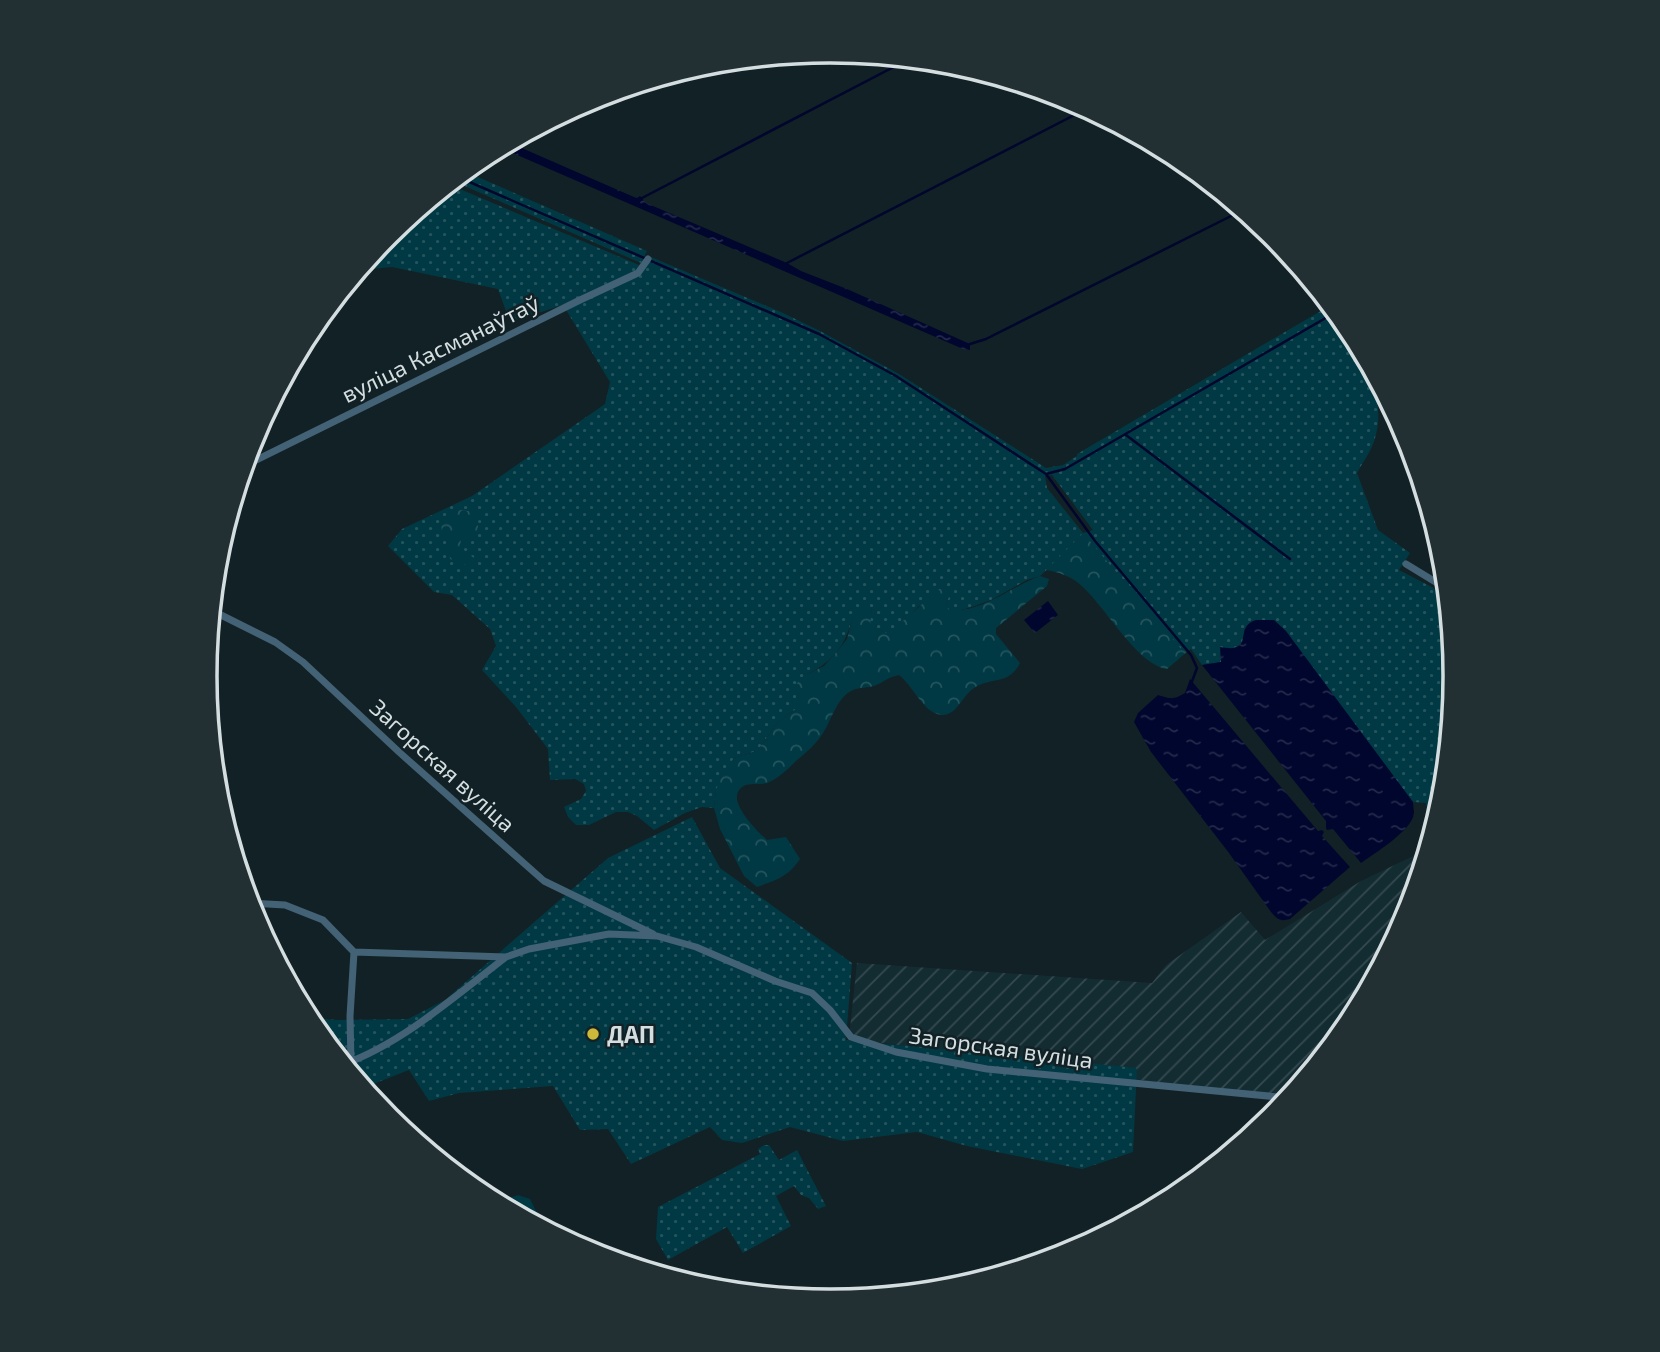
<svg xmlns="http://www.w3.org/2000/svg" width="1660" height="1352" font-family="'Exo 2',sans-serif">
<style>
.industrial{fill:url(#industrial-furrows)}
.green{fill:url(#green-dots);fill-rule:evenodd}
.forest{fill:url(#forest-crowns)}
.pitch{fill:#003943}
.water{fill:url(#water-ripples)}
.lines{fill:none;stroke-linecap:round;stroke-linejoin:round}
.stream{stroke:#00062d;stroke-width:2.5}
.street{stroke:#436275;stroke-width:7}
.poi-dot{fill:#ccb939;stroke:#122125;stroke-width:2.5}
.labels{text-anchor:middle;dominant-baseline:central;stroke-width:5;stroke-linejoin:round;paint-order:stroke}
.street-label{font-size:23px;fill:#d4dee1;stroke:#122125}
.poi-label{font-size:23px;font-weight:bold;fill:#d4dee1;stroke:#122125;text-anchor:start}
.rim{fill:none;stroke:#d4dee1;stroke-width:3.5}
</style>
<defs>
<pattern id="industrial-furrows" width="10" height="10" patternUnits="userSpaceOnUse" patternTransform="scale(1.75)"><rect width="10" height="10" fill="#132c32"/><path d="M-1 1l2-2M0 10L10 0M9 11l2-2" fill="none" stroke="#344a4f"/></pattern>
<pattern id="green-dots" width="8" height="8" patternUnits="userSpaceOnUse" patternTransform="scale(1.75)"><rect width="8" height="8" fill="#003943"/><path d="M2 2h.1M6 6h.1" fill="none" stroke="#24555e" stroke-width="1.8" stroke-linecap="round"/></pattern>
<pattern id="forest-crowns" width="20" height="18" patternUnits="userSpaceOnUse" patternTransform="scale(1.75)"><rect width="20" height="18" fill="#003943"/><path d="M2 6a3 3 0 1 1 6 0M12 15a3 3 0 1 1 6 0" fill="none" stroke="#24555e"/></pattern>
<pattern id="water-ripples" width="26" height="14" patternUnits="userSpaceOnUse" patternTransform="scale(1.75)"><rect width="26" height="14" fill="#00062d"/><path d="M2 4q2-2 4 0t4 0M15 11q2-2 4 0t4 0" fill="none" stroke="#242a4b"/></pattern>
</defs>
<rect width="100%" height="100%" fill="#122125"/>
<path class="industrial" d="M 1428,849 L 1407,916 L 1350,1024 L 1286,1101 L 849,1038 L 857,963 L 1152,983 L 1166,965 L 1241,912 L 1265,940 L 1361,881 Z"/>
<path class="green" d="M 464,171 L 647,251 L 641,263 L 453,181 Z
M 448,184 L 639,265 L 649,262 L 651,257 L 783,313 L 820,331 L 899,374 L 1046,468 L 1063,465 L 1077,456 L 1077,454 L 1331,305 L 1350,329 L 1377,379 L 1373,382 C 1378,401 1381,419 1375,438 C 1372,450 1363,462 1357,473 L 1378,530 L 1410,553 L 1399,570 L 1447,595 L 1455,676 L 1443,798 L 1433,832 L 1429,824 L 1426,803 L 1413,802 L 1244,629 L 1244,641 L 1241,644 L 1232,649 L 1221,662 L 1202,665 L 1191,649 L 1188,651 L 1182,650 L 1052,565 L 1040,576 L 1027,580 L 991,600 L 972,607 L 957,611 L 948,609 L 946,604 L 949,596 L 919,606 L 903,623 L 886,633 L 869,625 L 872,608 L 852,620 C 844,648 832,662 806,675 L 796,709 L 778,722 L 757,751 L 734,758 L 716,790 L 714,808 L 702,807 L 685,813 L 654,830 L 637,816 L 628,812 L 616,812 L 589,825 L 576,825 L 568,817 L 564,807 L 581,799 L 586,791 L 584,784 L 575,779 L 550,780 L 548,749 L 516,707 L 482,670 L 496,646 L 490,629 L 452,595 L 434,592 L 388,546 L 402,529 L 472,496 L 605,404 L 610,382 L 563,305 L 510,322 L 498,289 L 392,267 L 359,270 L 388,234 ZM 1052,475 L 1093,530 L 1083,533 L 1047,488 L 1045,476 Z
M 692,817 L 720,868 L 852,963 L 846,1040 L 1137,1068 L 1133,1152 L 1082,1169 L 967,1146 L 917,1132 L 843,1141 L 790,1127 L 742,1143 L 722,1140 L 710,1127 L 631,1164 L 608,1129 L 580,1130 L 553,1086 L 459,1093 L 429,1101 L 409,1070 L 363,1088 L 307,1018 L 339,1020 L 408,1019 L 445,1000 L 608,858 Z
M 764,1145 L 769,1145 L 779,1160 L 797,1150 L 826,1206 L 818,1209 L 809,1198 L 801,1195 L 794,1186 L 776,1196 L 791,1226 L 743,1253 L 727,1227 L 668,1260 L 656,1239 L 658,1207 L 760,1154 L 758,1149 Z"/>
<path class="forest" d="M 461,510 L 474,512 L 478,516 C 479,535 477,534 461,540 L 460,547 L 475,559 L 475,563 L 471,567 L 450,559 L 449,551 L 451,542 L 442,533 L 441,522 L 447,514 Z
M 1083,533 L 1182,650 L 1188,651 L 1167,669 C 1136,665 1102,600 1077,582 C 1068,575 1057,572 1046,570 Z
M 1040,576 L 1049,579 L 1047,586 L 996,628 L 996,634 L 1020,663 C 1008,686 992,676 974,688 C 961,696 956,720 937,714 C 922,709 912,685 899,675 C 888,677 884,682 874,686 C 868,688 860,687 853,690 C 837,697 832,719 823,733 C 816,744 807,752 797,760 C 789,768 778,779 767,783 C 757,786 744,780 738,792 C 731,805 758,832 767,840 L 786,837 L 800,859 C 788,877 776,880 757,887 L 744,876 L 720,829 L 714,808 L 716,790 L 723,772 L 734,758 L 757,751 L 778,722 L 796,709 L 796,684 L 806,675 L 824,666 L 835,654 L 847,639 L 852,620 L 860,607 L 872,607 L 870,625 L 886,633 C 906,621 921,604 939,589 L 948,590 L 949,596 L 946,605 L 949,609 C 977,616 1014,585 1040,576 Z"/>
<path class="pitch" d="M 518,1195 L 530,1199 L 545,1229 L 500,1205 L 506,1199 Z"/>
<path class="water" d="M 508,142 L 634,197 L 637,198 L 640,196 L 646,203 L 787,263 L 801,271 L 847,289 L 970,344 L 970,350 L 963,349 L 499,147 Z
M 1048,601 L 1058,615 L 1035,633 L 1024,620 Z
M 1256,620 L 1274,620 L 1286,631 L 1413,802 C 1413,806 1414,810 1414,814 C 1411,831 1375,853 1361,863 L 1333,829 L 1327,830 L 1326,828 L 1326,821 L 1202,665 L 1221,662 L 1220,647 C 1257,654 1232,627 1256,620 Z
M 1190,679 L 1318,831 L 1322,830 L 1324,832 L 1322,836 L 1350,867 L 1290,919 C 1280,922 1277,919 1271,912 L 1229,853 L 1151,752 L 1134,722 L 1138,713 L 1158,695 C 1171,699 1173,700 1185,693 Z"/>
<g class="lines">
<path class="stream" d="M 458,177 L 819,334 L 896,376 L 1046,474 L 1095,541 L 1191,655 L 1197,668 L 1191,684
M 642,198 L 909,59
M 787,263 L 1088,108
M 970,344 L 986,339 L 1243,210
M 1126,435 L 1290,559
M 1046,474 L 1065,469 L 1336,312"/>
<path class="street" d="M 244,466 L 580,300 L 638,273 L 648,259
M 1406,564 L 1447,589
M 211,610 L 275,642 L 303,662 L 399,752 L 544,881 L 653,934
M 249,903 L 285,905 L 323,920 L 354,952
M 354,952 L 506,957 L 529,949 L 609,934 L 657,936 L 696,947 L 775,981 L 812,993 L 830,1010 L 851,1037 L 896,1052 L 987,1069 L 1289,1098
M 351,1062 L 350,1016 L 354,952
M 344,1064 C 401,1044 458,994 506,957"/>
</g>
<circle class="poi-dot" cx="593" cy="1034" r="7"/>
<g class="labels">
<g class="street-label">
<text transform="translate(440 348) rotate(-26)">вуліца Касманаўтаў</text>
<text transform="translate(443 765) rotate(42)">Загорская вуліца</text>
<text transform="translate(1001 1047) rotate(8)">Загорская вуліца</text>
</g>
<g class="poi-label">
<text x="607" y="1034">ДАП</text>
</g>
</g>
<path d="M0 0H1660V1352H0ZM217 676a613 613 0 1 1 1226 0a613 613 0 1 1-1226 0Z" fill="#223034" fill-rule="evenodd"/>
<path class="rim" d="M217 676a613 613 0 1 1 1226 0a613 613 0 1 1-1226 0Z"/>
</svg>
